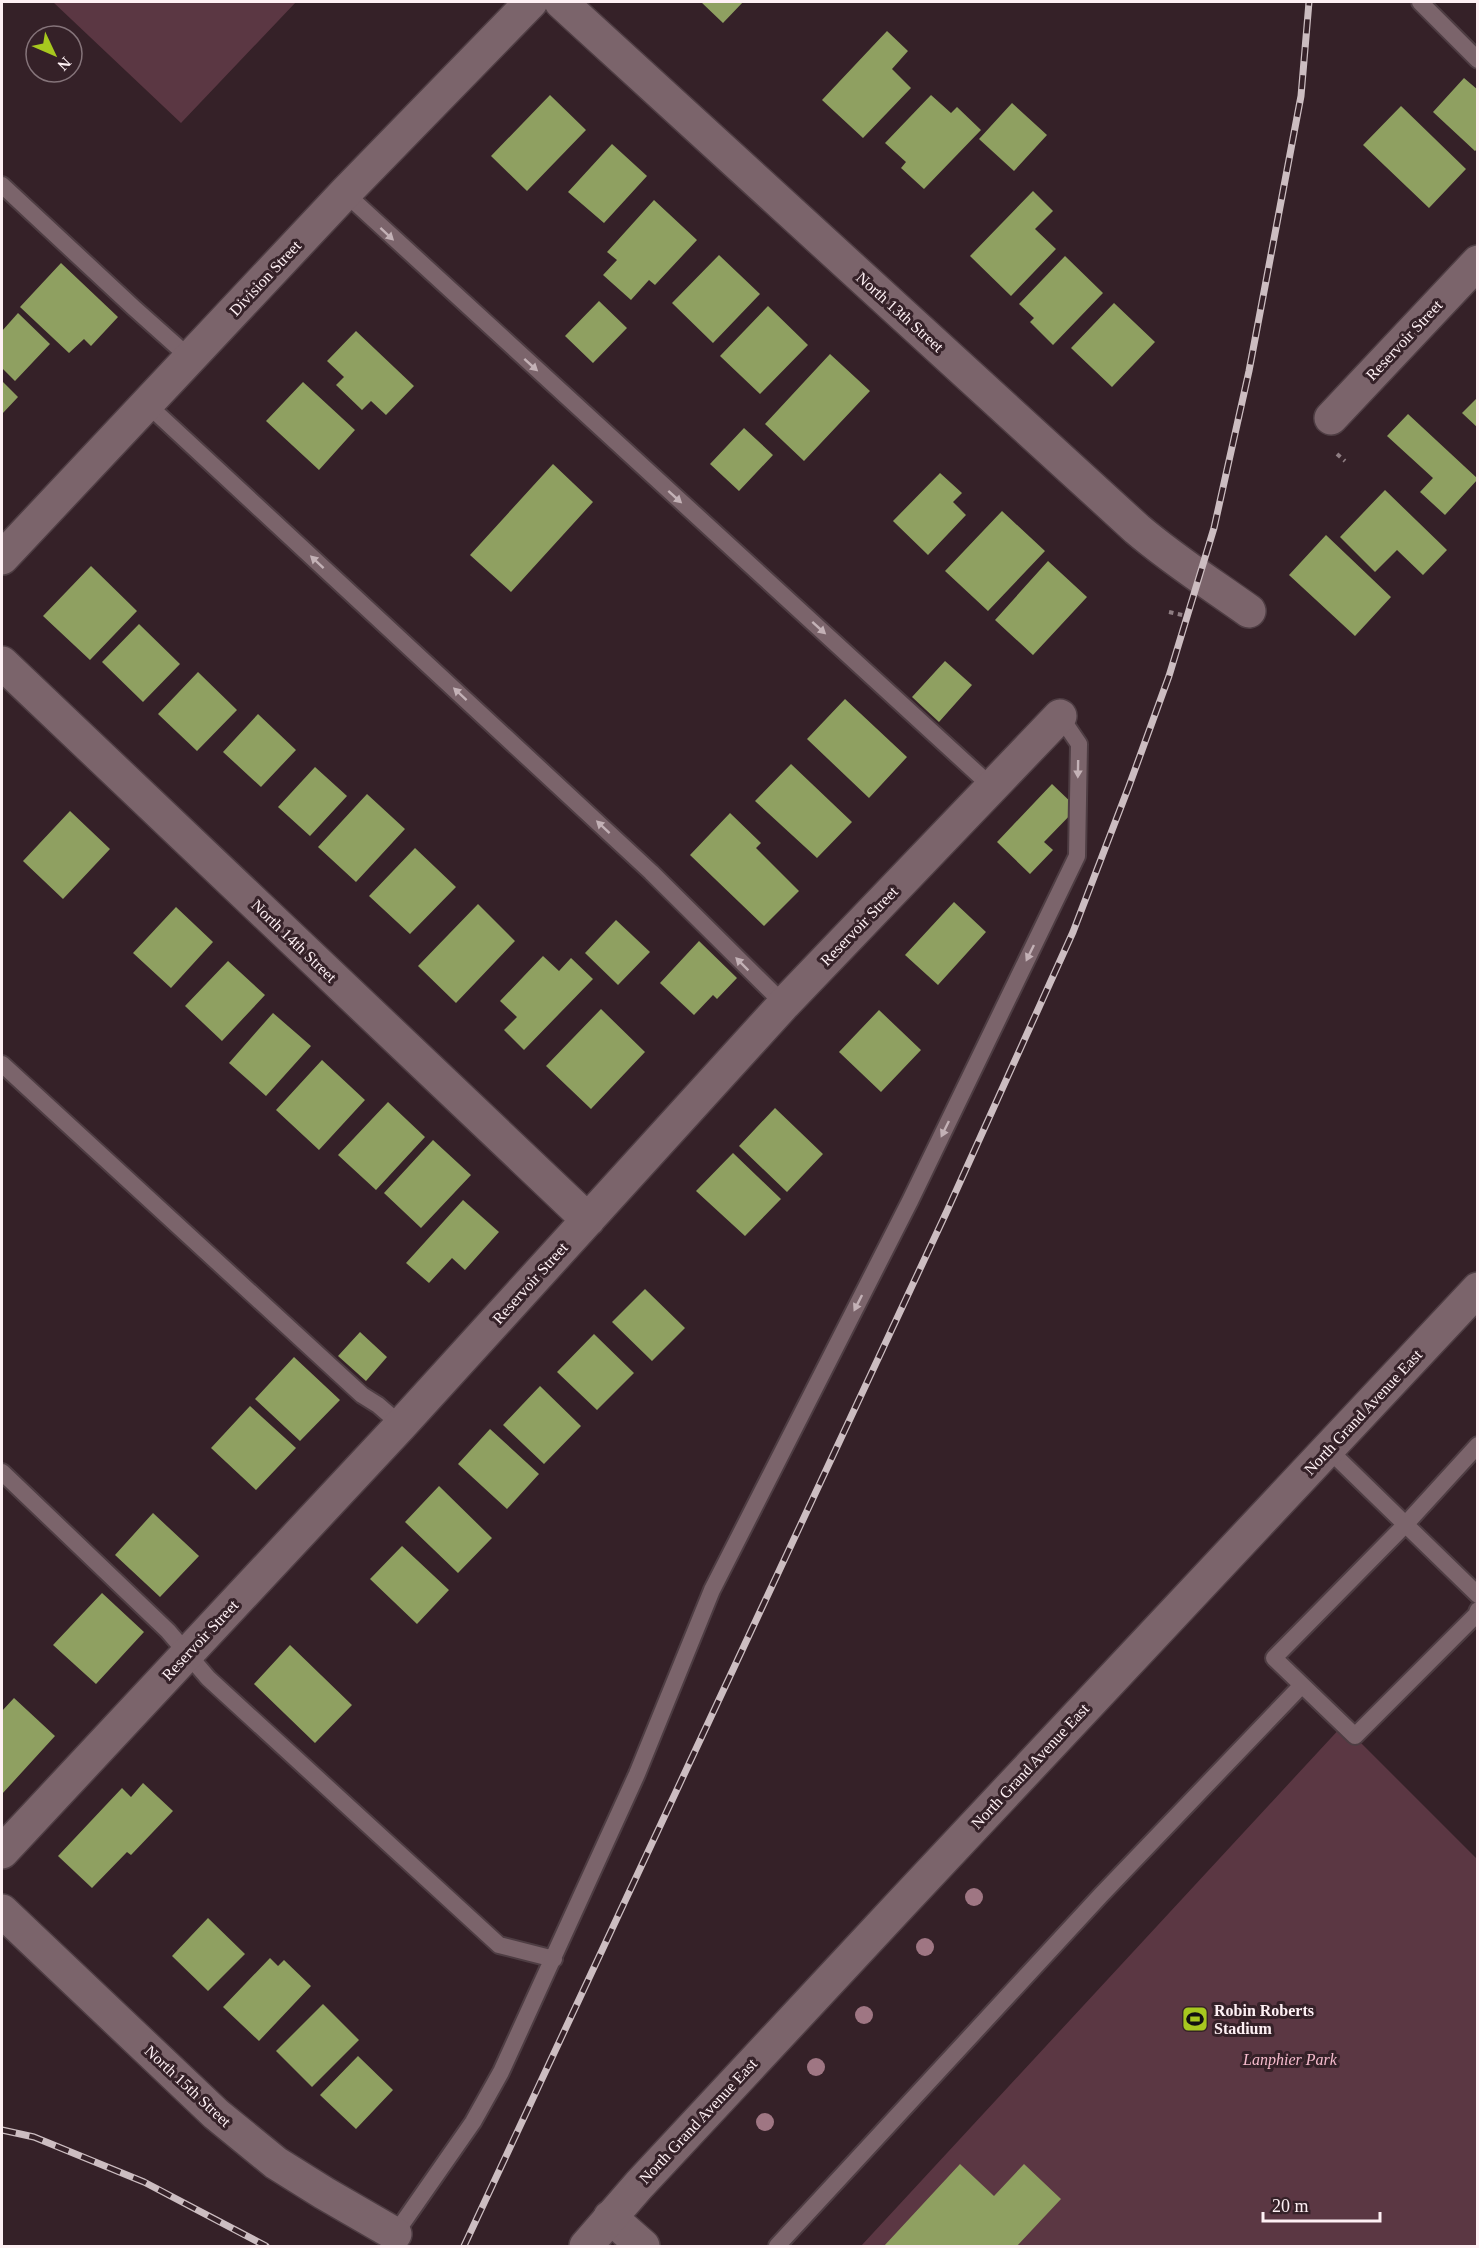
<svg xmlns="http://www.w3.org/2000/svg" width="1479" height="2248" font-family="'Times New Roman',serif">
<style>
.green{fill:#5b3743}
.building{fill:#8fa061}
.lines{fill:none;stroke-linecap:round;stroke-linejoin:round}
.service-casing{stroke:#4e3d43;stroke-width:20}
.minor-casing{stroke:#4e3d43;stroke-width:36}
.tertiary-casing{stroke:#4e3d43;stroke-width:36}
.path{stroke:#8e7d82;stroke-width:4;stroke-dasharray:4.5 4.5;stroke-linecap:butt}
.service{stroke:#7b646b;stroke-width:16}
.minor{stroke:#7b646b;stroke-width:33}
.tertiary{stroke:#7b646b;stroke-width:33}
.rail-casing{stroke:#ccbdc1;stroke-width:7}
.rail{stroke:#352128;stroke-width:4.5;stroke-dasharray:14;stroke-linecap:butt}
.tree{fill:#9f7683}
.oneway{fill:#c3b1b6}
.labels{text-anchor:middle;dominant-baseline:central;stroke-width:6;stroke-linejoin:round;paint-order:stroke}
.street-label{font-size:16px;fill:#fef0f4;stroke:#352128}
.poi-label{font-size:16px;font-weight:bold;fill:#fef0f4;stroke:#352128;text-anchor:start}
.park-label{font-size:16px;font-style:italic;fill:#f6bbcd;stroke:#352128}
</style>
<rect width="100%" height="100%" fill="#352128"/>
<path class="green" d="M 53,2 L 296,2 L 181,123 Z
M 1343,1725 L 1477,1859 L 1477,2246 L 861,2246 Z"/>
<path class="building" d="M 701,2 L 743,2 L 723,23 Z
M 887,31 L 908,51 L 892,69 L 911,88 L 863,138 L 822,100 Z
M 1464,78 L 1478,90 L 1478,148 L 1475,151 L 1433,112 Z
M 550,95 L 586,130 L 527,191 L 491,156 Z
M 931,95 L 951,113 L 957,107 L 981,130 L 924,189 L 901,168 L 906,162 L 885,143 Z
M 1012,103 L 1047,135 L 1014,171 L 979,139 Z
M 1401,106 L 1466,169 L 1429,208 L 1363,145 Z
M 612,144 L 647,176 L 604,223 L 568,192 Z
M 1033,191 L 1053,211 L 1035,229 L 1056,249 L 1011,296 L 970,256 Z
M 654,200 L 697,240 L 655,285 L 649,280 L 631,300 L 603,275 L 617,260 L 607,252 Z
M 719,255 L 760,294 L 713,343 L 672,303 Z
M 1065,256 L 1103,293 L 1053,345 L 1030,322 L 1034,318 L 1019,304 Z
M 61,263 L 118,317 L 91,346 L 84,339 L 69,353 L 20,307 Z
M 599,301 L 627,328 L 593,363 L 565,336 Z
M 1114,303 L 1155,342 L 1112,387 L 1071,348 Z
M 768,306 L 808,345 L 760,394 L 720,356 Z
M 18,313 L 50,344 L 15,381 L 2,368 L 2,331 Z
M 356,331 L 414,386 L 386,415 L 371,401 L 362,410 L 336,385 L 344,377 L 327,361 Z
M 830,354 L 870,391 L 804,461 L 765,424 Z
M 2,381 L 18,397 L 2,414 Z
M 303,382 L 355,430 L 319,470 L 266,421 Z
M 1478,397 L 1478,428 L 1462,413 Z
M 1408,414 L 1478,479 L 1445,515 L 1420,492 L 1433,478 L 1387,436 Z
M 744,428 L 773,455 L 739,491 L 710,464 Z
M 553,464 L 593,502 L 511,592 L 470,555 Z
M 940,473 L 962,493 L 953,502 L 966,515 L 928,555 L 893,521 Z
M 1385,490 L 1447,550 L 1423,575 L 1397,550 L 1375,572 L 1340,537 Z
M 1002,511 L 1045,551 L 988,611 L 945,571 Z
M 1326,535 L 1391,597 L 1355,636 L 1289,575 Z
M 1048,561 L 1087,597 L 1033,655 L 995,620 Z
M 91,566 L 137,611 L 90,660 L 43,616 Z
M 139,624 L 180,664 L 143,702 L 102,662 Z
M 945,661 L 972,685 L 939,722 L 912,697 Z
M 198,672 L 237,710 L 197,751 L 158,714 Z
M 845,699 L 907,757 L 869,798 L 807,739 Z
M 258,714 L 296,750 L 261,787 L 223,752 Z
M 791,764 L 852,822 L 817,858 L 755,801 Z
M 315,767 L 347,796 L 310,836 L 278,807 Z
M 1052,784 L 1077,808 L 1044,842 L 1053,850 L 1030,874 L 997,842 Z
M 367,794 L 405,829 L 356,882 L 318,847 Z
M 70,811 L 110,849 L 63,899 L 23,861 Z
M 730,813 L 761,843 L 756,848 L 799,891 L 764,926 L 690,855 Z
M 415,848 L 456,887 L 410,934 L 369,896 Z
M 954,902 L 986,932 L 938,985 L 905,955 Z
M 478,904 L 515,941 L 456,1003 L 418,966 Z
M 176,907 L 213,942 L 171,988 L 133,953 Z
M 616,920 L 650,952 L 618,985 L 585,953 Z
M 699,941 L 737,978 L 717,999 L 713,995 L 694,1015 L 660,983 Z
M 543,956 L 559,971 L 571,958 L 593,979 L 524,1050 L 504,1030 L 517,1017 L 500,1001 Z
M 228,961 L 265,995 L 222,1041 L 185,1006 Z
M 601,1009 L 645,1052 L 591,1109 L 546,1066 Z
M 879,1010 L 921,1050 L 881,1092 L 839,1052 Z
M 273,1013 L 311,1046 L 266,1096 L 229,1063 Z
M 322,1060 L 365,1100 L 319,1150 L 276,1110 Z
M 388,1102 L 425,1137 L 376,1190 L 338,1155 Z
M 775,1108 L 823,1154 L 787,1192 L 739,1146 Z
M 433,1140 L 471,1175 L 421,1228 L 384,1193 Z
M 733,1153 L 781,1199 L 745,1236 L 696,1191 Z
M 463,1200 L 499,1232 L 465,1270 L 452,1258 L 429,1283 L 406,1263 Z
M 645,1289 L 685,1328 L 652,1361 L 612,1322 Z
M 360,1332 L 387,1357 L 366,1381 L 338,1356 Z
M 594,1334 L 634,1373 L 597,1410 L 557,1372 Z
M 294,1357 L 340,1400 L 300,1441 L 255,1399 Z
M 540,1386 L 581,1426 L 544,1464 L 503,1425 Z
M 250,1406 L 296,1448 L 256,1490 L 211,1448 Z
M 490,1429 L 539,1474 L 507,1509 L 458,1464 Z
M 439,1486 L 492,1538 L 458,1573 L 405,1522 Z
M 153,1513 L 199,1556 L 160,1597 L 115,1555 Z
M 402,1546 L 449,1590 L 417,1624 L 370,1579 Z
M 102,1593 L 144,1632 L 96,1684 L 53,1645 Z
M 290,1645 L 352,1705 L 315,1743 L 254,1684 Z
M 14,1698 L 55,1736 L 2,1794 L 2,1711 Z
M 143,1783 L 173,1811 L 131,1855 L 127,1852 L 92,1888 L 58,1856 L 122,1788 L 131,1797 Z
M 208,1918 L 245,1954 L 208,1991 L 172,1956 Z
M 270,1958 L 278,1966 L 284,1960 L 311,1986 L 259,2041 L 223,2007 Z
M 323,2004 L 359,2040 L 312,2087 L 276,2051 Z
M 358,2056 L 393,2090 L 356,2129 L 320,2095 Z
M 960,2164 L 994,2196 L 1024,2164 L 1061,2199 L 1017,2246 L 884,2246 Z"/>
<g class="lines">
<defs>
<path id="service" d="M 1420,2 L 1478,60
M 2,185 L 134,308 L 190,358
M 345,193 L 992,787
M 147,404 L 651,872 L 784,1004
M 2,1064 L 362,1395 L 378,1405 L 401,1425
M 1478,1445 L 1405,1525 L 1274,1658 L 1355,1736 L 1476,1615 L 1478,1610
M 1328,1449 L 1478,1595
M 2,1472 L 168,1631 L 208,1678 L 499,1945 L 554,1959
M 395,2234 L 473,2122 L 501,2072 L 637,1774 L 712,1590 L 910,1201 L 1077,856 L 1079,744 L 1060,716
M 777,2246 L 1101,1895 L 1302,1685"/>
<path id="minor" d="M 561,2 L 1137,529 C 1172,559 1211,584 1249,611
M 1331,418 L 1478,262
M 2,558 L 345,193 L 531,2
M 2,663 L 588,1220
M 2,1852 L 401,1425 L 784,1004 L 1060,716
M 2,1911 L 216,2114 L 276,2163 L 324,2193 L 395,2234
M 610,2217 L 643,2246"/>
<path id="tertiary" d="M 586,2246 L 639,2185 L 901,1904 L 1478,1289"/>
</defs>
<use href="#service" class="service-casing"/>
<use href="#minor" class="minor-casing"/>
<use href="#tertiary" class="tertiary-casing"/>
<path class="path" d="M 1337,454 L 1345,461
M 1169,612 L 1187,616"/>
<use href="#service" class="service"/>
<use href="#minor" class="minor"/>
<use href="#tertiary" class="tertiary"/>
<defs>
<path id="rail" d="M 2,2130 L 34,2137 L 144,2182 L 266,2246
M 464,2246 L 947,1211 L 1073,932 L 1129,786 L 1169,676 L 1214,528 L 1249,371 L 1301,96 L 1309,2"/>
</defs>
<use href="#rail" class="rail-casing"/>
<use href="#rail" class="rail"/>
</g>
<g class="tree">
<circle cx="974" cy="1897" r="9"/>
<circle cx="925" cy="1947" r="9"/>
<circle cx="864" cy="2015" r="9"/>
<circle cx="816" cy="2067" r="9"/>
<circle cx="765" cy="2122" r="9"/>
</g>
<defs><path id="oneway-solid" d="M-6-.8H1V-3.2L6.5 0L1 3.2V.8H-6Z" transform="scale(1.5)"/></defs>
<g class="oneway">
<use href="#oneway-solid" transform="translate(387 234) rotate(43)"/>
<use href="#oneway-solid" transform="translate(531 365) rotate(42)"/>
<use href="#oneway-solid" transform="translate(675 497) rotate(42)"/>
<use href="#oneway-solid" transform="translate(317 562) rotate(-137)"/>
<use href="#oneway-solid" transform="translate(819 628) rotate(42)"/>
<use href="#oneway-solid" transform="translate(460 694) rotate(-137)"/>
<use href="#oneway-solid" transform="translate(1078 769) rotate(91)"/>
<use href="#oneway-solid" transform="translate(603 827) rotate(-137)"/>
<use href="#oneway-solid" transform="translate(1030 953) rotate(116)"/>
<use href="#oneway-solid" transform="translate(742 964) rotate(-135)"/>
<use href="#oneway-solid" transform="translate(945 1129) rotate(116)"/>
<use href="#oneway-solid" transform="translate(858 1303) rotate(117)"/>
</g>
<defs>
<symbol id="stadium-square" viewBox="-11 -11 22 22"><rect x="-9" y="-9" width="18" height="18" rx="4" fill="#a7c81f" stroke="#352128"/><path d="M0-5a6.5 5 0 1 0 0 10a6.5 5 0 1 0 0-10ZM-3.5-1.8h7v3.6h-7Z" fill="#111"/></symbol>
</defs>
<g fill-rule="evenodd">
<use href="#stadium-square" x="1180" y="2004" width="30" height="30"/>
</g>
<g class="labels">
<g class="street-label">
<text transform="translate(265 278) rotate(-47)">Division Street</text>
<text transform="translate(900 312) rotate(42)">North 13th Street</text>
<text transform="translate(1404 340) rotate(-47)">Reservoir Street</text>
<text transform="translate(859 926) rotate(-46)">Reservoir Street</text>
<text transform="translate(294 941) rotate(44)">North 14th Street</text>
<text transform="translate(530 1283) rotate(-48)">Reservoir Street</text>
<text transform="translate(1363 1412) rotate(-47)">North Grand Avenue East</text>
<text transform="translate(200 1640) rotate(-47)">Reservoir Street</text>
<text transform="translate(1030 1766) rotate(-47)">North Grand Avenue East</text>
<text transform="translate(188 2086) rotate(43)">North 15th Street</text>
<text transform="translate(698 2121) rotate(-47)">North Grand Avenue East</text>
</g>
<g class="poi-label">
<text x="1214" y="2010">Robin Roberts<tspan x="1214" dy="18">Stadium</tspan></text>
</g>
<g class="park-label">
<text x="1290" y="2059">Lanphier Park</text>
</g>
</g>
<rect width="1479" height="2248" fill="none" stroke="#fef0f4" stroke-width="6"/>
<g transform="translate(54 54) rotate(134)"><circle r="28" fill="#352128" stroke="#85747a" stroke-width="1.5"/>
<path d="M0-4.5L10 22L0 15L-10 22Z" fill="#a7c81f"/>
<text y="-9" font-size="16" font-weight="bold" text-anchor="middle" fill="#fef0f4">N</text>
</g>
<path d="M1263 2212v9h117v-9" fill="none" stroke="#fef0f4" stroke-width="3"/>
<text x="1272" y="2212" font-size="18" fill="#fef0f4" stroke="#352128" stroke-width="4.5" paint-order="stroke">20 m</text>
</svg>
